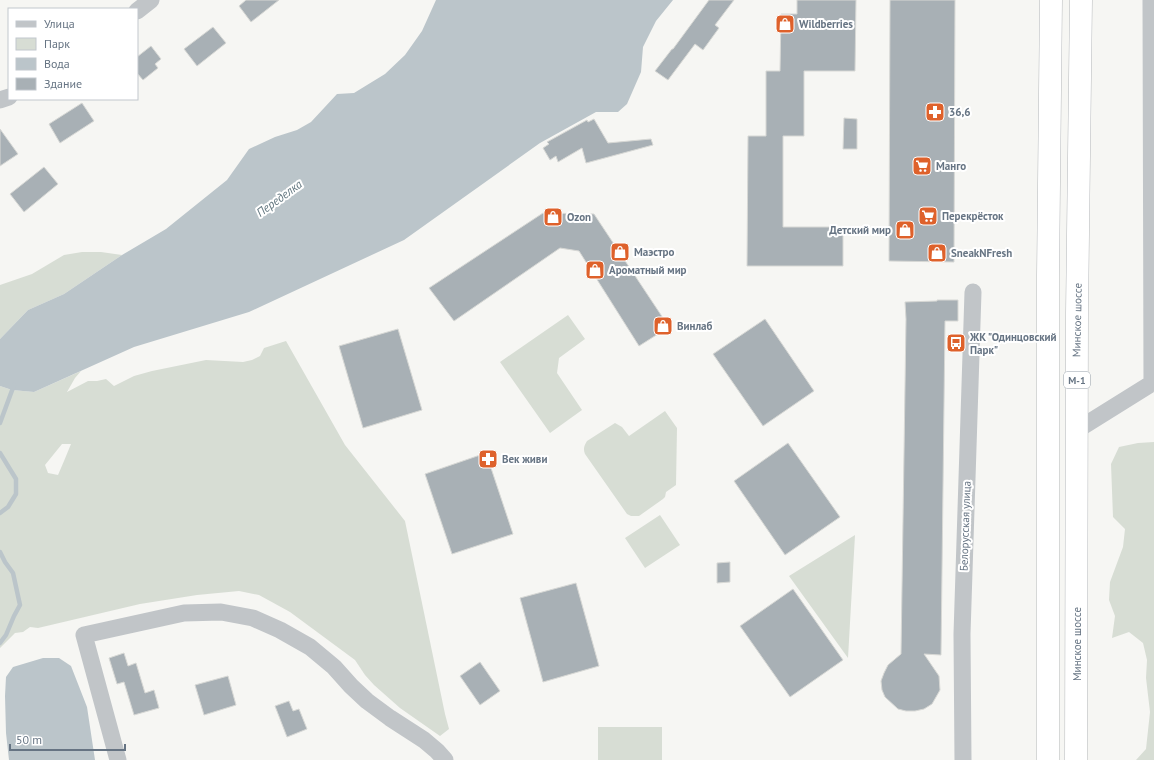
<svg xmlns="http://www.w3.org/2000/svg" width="1154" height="760" font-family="'PT Sans',sans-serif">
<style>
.green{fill:#d7ddd4;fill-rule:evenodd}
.water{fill:#bbc5ca}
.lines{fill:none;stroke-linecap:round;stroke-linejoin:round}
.stream{stroke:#bbc5ca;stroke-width:4.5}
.building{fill:#a8b0b5;stroke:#d7d8d5}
.highway-casing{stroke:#b6b9bc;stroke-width:23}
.street{stroke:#c1c5c8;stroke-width:17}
.highway{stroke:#fff;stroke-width:22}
.labels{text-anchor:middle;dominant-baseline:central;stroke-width:4;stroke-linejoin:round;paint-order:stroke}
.shield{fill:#fff;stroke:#949ea8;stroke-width:1}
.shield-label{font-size:10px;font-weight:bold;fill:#667483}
.poi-label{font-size:11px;font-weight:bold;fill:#667483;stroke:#fff;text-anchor:start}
.street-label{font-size:11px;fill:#667483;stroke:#fff}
.water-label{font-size:12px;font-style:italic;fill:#62767f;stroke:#fff}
</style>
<rect width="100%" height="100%" fill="#f6f6f3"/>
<path class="green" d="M 82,252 L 101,252 L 122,255 L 64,294 L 28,310 L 0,339 L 0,285 L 32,274 L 64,255 Z
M 568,315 L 585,339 L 559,358 L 557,373 L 582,410 L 550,433 L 500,362 Z
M 286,341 L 345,445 L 405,521 L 445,714 L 449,729 L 440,736 L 400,708 L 374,685 L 365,675 L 355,660 L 290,612 L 259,595 L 239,591 L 197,595 L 140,604 L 38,628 L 30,627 L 23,632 L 15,633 L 0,648 L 0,386 L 12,390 L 34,392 L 81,371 L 75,378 L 67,392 L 88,381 L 97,381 L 106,379 L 114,386 L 134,376 L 152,371 L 206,360 L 243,362 L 252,360 L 260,356 L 264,348 ZM 62,444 L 71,444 L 64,461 L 58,475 L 48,473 L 45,465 Z
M 665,411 L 677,428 L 676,485 L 666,492 L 665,497 L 663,499 L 639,516 L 631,516 L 627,514 L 585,454 C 583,449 584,446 587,441 L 615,423 L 622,427 L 629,436 Z
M 1154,442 L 1154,760 L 1136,760 L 1146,749 L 1150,712 L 1146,678 L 1147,660 L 1143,643 L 1129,632 L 1112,638 L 1115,616 L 1109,600 L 1110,582 L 1123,547 L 1125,529 L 1113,517 L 1111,464 L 1119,447 L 1138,443 Z
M 660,515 L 680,545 L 645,568 L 625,538 Z
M 855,535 L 848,658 L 789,576 Z
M 598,727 L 662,727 L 662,760 L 598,760 Z"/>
<path class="water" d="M 436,0 L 673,0 L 656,21 L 643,47 L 641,72 L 627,104 L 618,112 L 596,112 L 540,143 L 404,240 L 249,312 L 134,347 L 34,392 L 12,390 L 0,386 L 0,339 L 28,310 L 64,294 L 122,255 L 166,229 L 227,180 L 249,149 L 275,137 L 297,130 L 311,122 L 337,94 L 354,93 L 385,74 L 405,55 L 422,31 Z
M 43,658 L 59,658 L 71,666 L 87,707 L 95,760 L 9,760 L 6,733 L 5,696 L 6,677 L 13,667 Z"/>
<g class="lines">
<path class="stream" d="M 0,423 L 14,385
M 0,453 L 16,479 L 16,494 L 8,507 L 0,513
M 0,552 L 5,562 L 13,573 L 20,605 L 14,616 L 6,635 L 0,643"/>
</g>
<path class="building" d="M 246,0 L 279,0 L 251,22 L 239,6 Z
M 709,0 L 734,0 L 715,25 L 719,28 L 703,50 L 695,44 L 668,80 L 655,71 L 672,49 L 673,49 Z
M 797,0 L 856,0 L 855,71 L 804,71 L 804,136 L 783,136 L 783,227 L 843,227 L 843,266 L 747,266 L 748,136 L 766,136 L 766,71 L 780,71 L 781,14 L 797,14 Z
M 890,0 L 955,0 L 954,262 L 889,261 Z
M 213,27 L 226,43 L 197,66 L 184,49 Z
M 151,46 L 161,59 L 155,64 L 158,68 L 143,80 L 137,73 L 137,57 Z
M 82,103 L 94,121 L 60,143 L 49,124 Z
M 844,118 L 857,119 L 857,149 L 843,149 Z
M 594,119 L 608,143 L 651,139 L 653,145 L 586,163 L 582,148 L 558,162 L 556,156 L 550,160 L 543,148 L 549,144 L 547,142 L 587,120 L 588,122 Z
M 0,129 L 18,154 L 0,166 Z
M 44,167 L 58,184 L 24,212 L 10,194 Z
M 543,213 L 594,214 L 669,327 L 639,346 L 579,251 L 560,248 L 454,321 L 429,288 Z
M 937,300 L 958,300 L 958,321 L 945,321 L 941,655 L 924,654 L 939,676 L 940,690 L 932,704 L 924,709 L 915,711 L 906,711 L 898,709 L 885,697 L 882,690 L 881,681 L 884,673 L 888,665 L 901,654 L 906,319 L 905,302 L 937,301 Z
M 765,319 L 814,391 L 763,426 L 713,354 Z
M 398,329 L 422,410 L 363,428 L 339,346 Z
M 788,443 L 840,517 L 785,555 L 734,481 Z
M 486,453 L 513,534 L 452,554 L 425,474 Z
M 730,562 L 730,582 L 717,583 L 717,563 Z
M 576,583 L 599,666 L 543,682 L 520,598 Z
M 793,589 L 843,660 L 790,697 L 740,626 Z
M 124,653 L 128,666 L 136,663 L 145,693 L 154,690 L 159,708 L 134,715 L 124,682 L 117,684 L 109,658 Z
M 480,662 L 500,691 L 480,705 L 460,676 Z
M 228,676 L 236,705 L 204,715 L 195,685 Z
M 289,701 L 293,711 L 299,709 L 307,729 L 287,737 L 275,706 Z"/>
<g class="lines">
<defs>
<path id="highway" d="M 1048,760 L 1048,276 L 1051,0
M 1076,760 L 1077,313 L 1081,0"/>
</defs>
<use href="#highway" class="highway-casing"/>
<path class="street" d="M 1151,0 L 1152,383
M 137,11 L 151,0
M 0,100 L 9,97
M 1077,430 L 1154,382
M 118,760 L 84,635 L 184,613 L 221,612 L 253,618 L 280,630 L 310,647 L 334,667 L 351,686 L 367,701 L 390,718 L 424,740 L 437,751 L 445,760
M 963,760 L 962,634 L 973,292"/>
<use href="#highway" class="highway"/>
</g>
<defs>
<symbol id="shop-square" viewBox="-11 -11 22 22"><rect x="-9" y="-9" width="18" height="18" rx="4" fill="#de612b" stroke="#fff"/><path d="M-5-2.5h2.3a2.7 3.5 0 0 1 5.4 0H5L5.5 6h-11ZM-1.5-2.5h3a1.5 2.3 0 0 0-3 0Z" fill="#fff"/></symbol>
<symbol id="pharmacy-square" viewBox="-11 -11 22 22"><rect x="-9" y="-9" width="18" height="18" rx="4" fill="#de612b" stroke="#fff"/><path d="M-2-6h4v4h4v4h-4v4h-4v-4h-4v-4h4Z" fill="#fff"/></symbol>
<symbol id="supermarket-square" viewBox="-11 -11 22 22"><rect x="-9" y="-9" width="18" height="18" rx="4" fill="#de612b" stroke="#fff"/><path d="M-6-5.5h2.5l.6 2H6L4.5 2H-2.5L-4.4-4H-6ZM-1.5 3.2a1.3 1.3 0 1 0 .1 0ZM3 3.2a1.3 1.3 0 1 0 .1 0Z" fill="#fff"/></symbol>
<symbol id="bus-square" viewBox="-11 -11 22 22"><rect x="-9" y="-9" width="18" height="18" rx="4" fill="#de612b" stroke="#fff"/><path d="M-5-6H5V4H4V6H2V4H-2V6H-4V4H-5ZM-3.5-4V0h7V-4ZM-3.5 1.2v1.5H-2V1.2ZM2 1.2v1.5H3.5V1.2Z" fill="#fff"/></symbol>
</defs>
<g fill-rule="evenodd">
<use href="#shop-square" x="774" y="13" width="22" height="22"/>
<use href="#pharmacy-square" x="924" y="101" width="22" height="22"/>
<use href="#supermarket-square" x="911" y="155" width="22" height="22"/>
<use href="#supermarket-square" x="917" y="205" width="22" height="22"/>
<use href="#shop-square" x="542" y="206" width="22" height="22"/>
<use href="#shop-square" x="894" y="219" width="22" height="22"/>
<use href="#shop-square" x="609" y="241" width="22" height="22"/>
<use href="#shop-square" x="926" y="242" width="22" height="22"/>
<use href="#shop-square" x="584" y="259" width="22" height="22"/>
<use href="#shop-square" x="652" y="315" width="22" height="22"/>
<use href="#bus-square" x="945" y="332" width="22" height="22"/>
<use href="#pharmacy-square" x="477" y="448" width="22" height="22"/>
</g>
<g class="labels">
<rect class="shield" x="1064" y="372" width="26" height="16" rx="3"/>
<g class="shield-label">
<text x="1077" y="380">М-1</text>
</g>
<g class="poi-label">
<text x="799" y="24">Wildberries</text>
<text x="949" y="112">36,6</text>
<text x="936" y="166">Манго</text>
<text x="942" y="216">Перекрёсток</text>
<text x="567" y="217">Ozon</text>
<text x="891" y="230" text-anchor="end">Детский мир</text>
<text x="634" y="252">Маэстро</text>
<text x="951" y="253">SneakNFresh</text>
<text x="609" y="270">Ароматный мир</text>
<text x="677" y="326">Винлаб</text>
<text x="970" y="337">ЖК "Одинцовский<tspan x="970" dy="13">Парк"</tspan></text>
<text x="502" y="459">Век живи</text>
</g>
<g class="street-label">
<text transform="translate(1077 320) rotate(-89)">Минское шоссе</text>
<text transform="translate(965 526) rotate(-88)">Белорусская улица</text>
<text transform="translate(1077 644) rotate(-90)">Минское шоссе</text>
</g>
<g class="water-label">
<text transform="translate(279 198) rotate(-36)">Переделка</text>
</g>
</g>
<rect x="8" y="8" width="130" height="92" fill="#ffffff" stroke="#c2c7cd"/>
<rect x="16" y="21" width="20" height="6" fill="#c1c5c8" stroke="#c2c7cd"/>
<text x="44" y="28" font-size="12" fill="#667483">Улица</text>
<rect x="16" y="38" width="20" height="12" fill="#d7ddd4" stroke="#c2c7cd"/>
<text x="44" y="48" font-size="12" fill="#667483">Парк</text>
<rect x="16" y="58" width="20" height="12" fill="#bbc5ca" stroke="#c2c7cd"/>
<text x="44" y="68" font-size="12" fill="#667483">Вода</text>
<rect x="16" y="78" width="20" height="12" fill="#a8b0b5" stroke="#c2c7cd"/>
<text x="44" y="88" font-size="12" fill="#667483">Здание</text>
<path d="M10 744v6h115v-6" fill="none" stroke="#667483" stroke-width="2"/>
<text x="16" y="744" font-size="12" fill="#667483" stroke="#ffffff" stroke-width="3" paint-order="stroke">50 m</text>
</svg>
